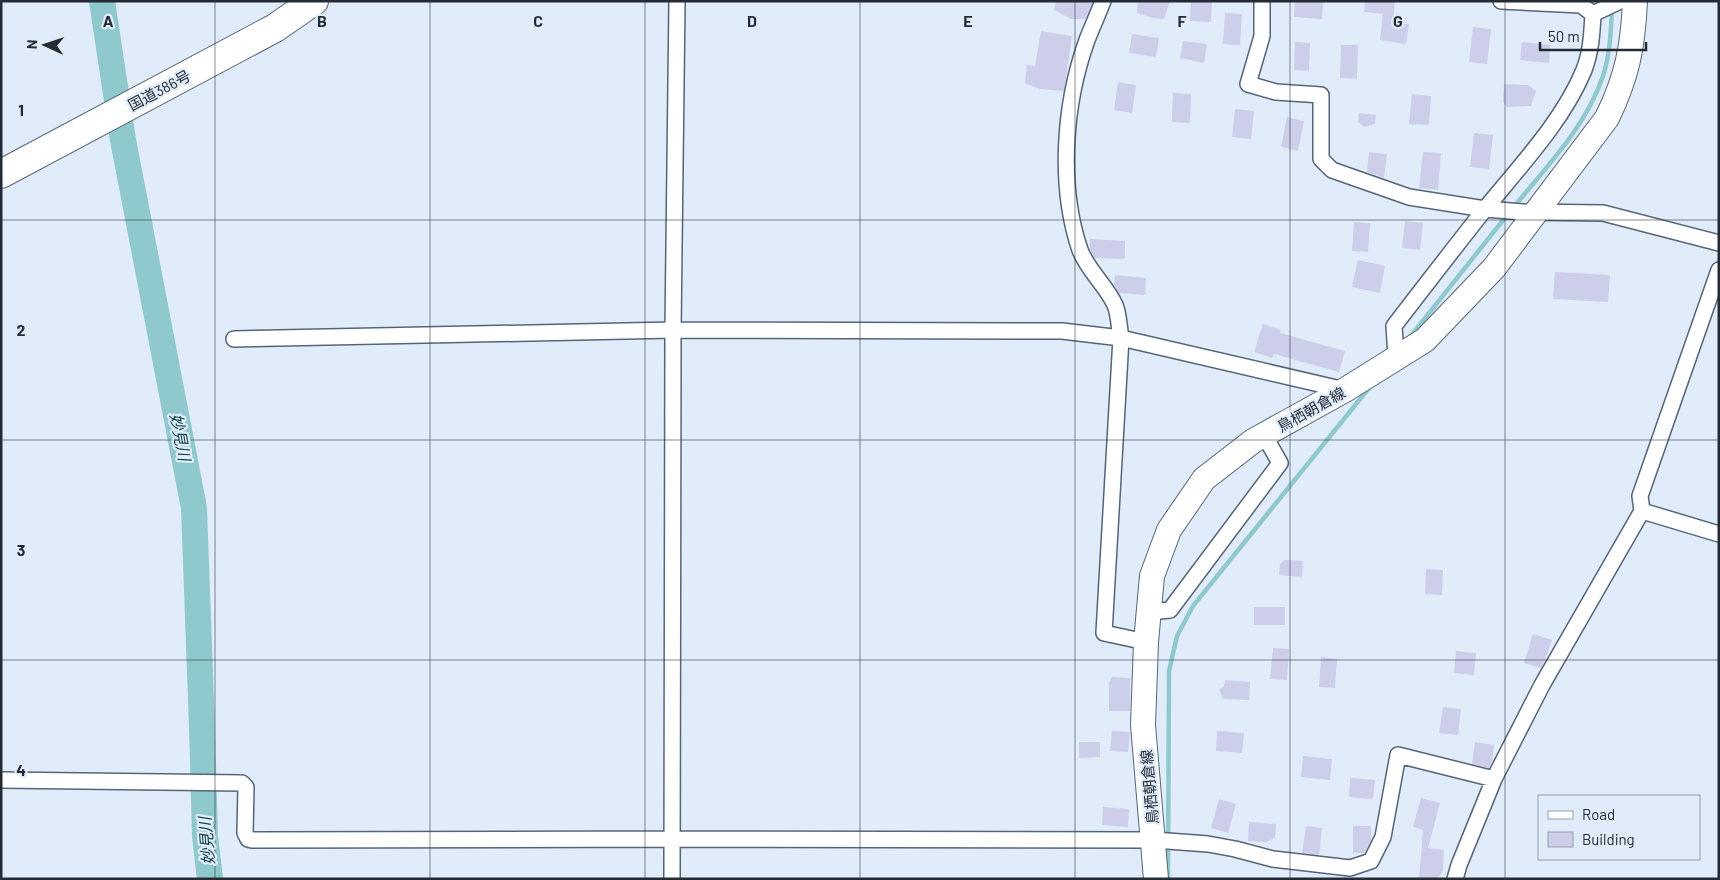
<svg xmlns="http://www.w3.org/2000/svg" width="1720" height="880" font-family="Barlow,'Noto Sans JP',sans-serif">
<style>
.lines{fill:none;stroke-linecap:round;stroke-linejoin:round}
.stream{stroke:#8fc9cd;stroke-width:4.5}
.river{stroke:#8fc9cd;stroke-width:26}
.building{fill:#cdcee9}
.street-casing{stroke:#556579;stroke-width:18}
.primary-casing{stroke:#556579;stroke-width:26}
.highway-casing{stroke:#556579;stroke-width:30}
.street{stroke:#fff;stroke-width:15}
.primary{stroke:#fff;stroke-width:24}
.highway{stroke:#fff;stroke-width:28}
.grid{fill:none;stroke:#252b34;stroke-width:1;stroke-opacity:0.55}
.labels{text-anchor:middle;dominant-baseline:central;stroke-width:4.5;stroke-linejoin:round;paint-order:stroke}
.street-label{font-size:15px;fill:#252b34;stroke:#e1ecfa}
.water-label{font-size:16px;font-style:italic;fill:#0b4245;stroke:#e1ecfa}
.grid-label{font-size:16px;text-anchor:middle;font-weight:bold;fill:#252b34;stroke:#e1ecfa;stroke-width:4.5;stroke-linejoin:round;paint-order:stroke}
</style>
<rect width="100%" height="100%" fill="#e1ecfa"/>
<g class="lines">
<path class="stream" d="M 1513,208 C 1546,167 1586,127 1603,76 C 1610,55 1611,30 1612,8
M 1410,337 L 1508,214
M 1168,879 L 1169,671 L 1177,636 L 1193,606 L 1369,388"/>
<path class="river" d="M 102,1 L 123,140 L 194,508 L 202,727 L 205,836 L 210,879"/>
</g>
<path class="building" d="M 1056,1 L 1092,1 L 1092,4 L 1085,19 L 1071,19 L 1054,10 Z
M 1138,1 L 1170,1 L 1164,19 L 1161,19 L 1152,18 L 1137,13 Z
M 1191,1 L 1212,1 L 1211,22 L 1190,21 Z
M 1295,1 L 1323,1 L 1322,19 L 1294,17 Z
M 1365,1 L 1395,1 L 1393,22 L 1409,24 L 1406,44 L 1380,40 L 1383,14 L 1364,12 Z
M 1225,13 L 1242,14 L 1240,45 L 1223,44 Z
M 1473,27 L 1491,29 L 1487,64 L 1469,62 Z
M 1041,31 L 1072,36 L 1064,91 L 1040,89 L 1025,83 L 1027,65 L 1035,66 Z
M 1132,34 L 1159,38 L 1156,57 L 1129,53 Z
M 1183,41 L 1207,44 L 1204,63 L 1180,58 Z
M 1295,42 L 1310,43 L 1309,71 L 1294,70 Z
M 1522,42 L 1550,45 L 1549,63 L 1520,60 Z
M 1341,45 L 1358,45 L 1357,79 L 1340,78 Z
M 1118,82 L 1136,85 L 1132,113 L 1114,110 Z
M 1504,84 L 1528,85 L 1536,91 L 1531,106 L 1507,107 L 1503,102 Z
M 1173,93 L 1191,94 L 1190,123 L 1172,122 Z
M 1412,94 L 1431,96 L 1429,125 L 1409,124 Z
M 1235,109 L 1254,111 L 1251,139 L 1232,137 Z
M 1359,113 L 1376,115 L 1375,124 L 1364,127 L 1358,122 Z
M 1287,117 L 1304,121 L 1298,151 L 1281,147 Z
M 1474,133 L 1493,135 L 1489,169 L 1470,167 Z
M 1369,152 L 1387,154 L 1384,178 L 1367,172 Z
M 1423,152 L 1441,153 L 1438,190 L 1419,188 Z
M 1405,221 L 1423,223 L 1420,250 L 1402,248 Z
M 1354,222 L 1370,223 L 1368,252 L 1352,251 Z
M 1090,239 L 1125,241 L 1125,259 L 1094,258 L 1090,249 Z
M 1358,260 L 1385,266 L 1380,293 L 1352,287 Z
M 1555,272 L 1610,275 L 1608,302 L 1553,299 Z
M 1115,275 L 1146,278 L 1145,295 L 1119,293 L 1114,285 Z
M 1263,324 L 1281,330 L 1280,333 L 1345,351 L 1339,372 L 1274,354 L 1272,358 L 1254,352 Z
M 1284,560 L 1303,561 L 1302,577 L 1279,575 L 1280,564 Z
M 1426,569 L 1443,570 L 1442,595 L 1425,594 Z
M 1254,607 L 1285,607 L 1285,625 L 1254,625 Z
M 1533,634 L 1552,640 L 1545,660 L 1541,668 L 1524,663 Z
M 1273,648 L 1289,649 L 1287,680 L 1270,679 Z
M 1456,651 L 1476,653 L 1474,675 L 1454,673 Z
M 1321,657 L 1337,659 L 1335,688 L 1319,687 Z
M 1112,677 L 1130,678 L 1130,711 L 1109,711 L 1109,683 Z
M 1225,680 L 1250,682 L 1249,700 L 1223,699 L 1219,689 L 1224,687 Z
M 1443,707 L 1461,709 L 1458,735 L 1439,733 Z
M 1112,731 L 1130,732 L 1128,752 L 1110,751 Z
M 1217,731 L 1244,733 L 1242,753 L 1216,751 Z
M 1079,742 L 1100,742 L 1100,757 L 1079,758 Z
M 1475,742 L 1494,745 L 1492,762 L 1489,768 L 1472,764 Z
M 1303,756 L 1332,759 L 1330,780 L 1301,777 Z
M 1350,778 L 1375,780 L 1373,799 L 1349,797 Z
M 1421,798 L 1440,803 L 1428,848 L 1444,850 L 1443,870 L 1438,879 L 1419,879 L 1423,830 L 1413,827 Z
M 1219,799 L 1236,804 L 1228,833 L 1211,828 Z
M 1103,807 L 1129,809 L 1128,827 L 1102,825 Z
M 1249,822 L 1276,824 L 1275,838 L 1266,842 L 1248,841 Z
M 1306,826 L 1322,828 L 1319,855 L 1302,853 Z
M 1353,826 L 1371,826 L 1371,840 L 1364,853 L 1353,853 Z"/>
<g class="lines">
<defs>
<path id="street" d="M 1103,1 C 1098,14 1092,27 1087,40 C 1064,104 1058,185 1080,250 C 1088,271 1106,285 1115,305 C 1119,314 1119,328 1121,338 L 1104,633 L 1146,642
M 1262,1 L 1262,36 L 1248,84 L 1276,92 L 1321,95 L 1321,159 L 1332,170 L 1409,197 L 1485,209 L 1523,212 L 1603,213 L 1719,243
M 1501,1 L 1581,5 L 1593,14
M 1593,14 L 1620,1
M 234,339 L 673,330 L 1062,331 L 1121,338 L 1345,390
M 1396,357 L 1394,326 C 1424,287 1454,248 1485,209 C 1520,166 1563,121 1584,70 C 1591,52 1592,33 1593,14
M 1642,511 L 1719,534
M 1149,612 L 1170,610 L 1280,463 L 1264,435
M 1,780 L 242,783 L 246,787 L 245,833 L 248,839 L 252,840 L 672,839 L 1154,840 L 1208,844 L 1235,849 L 1273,859 L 1350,868 L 1371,861 L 1383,837 L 1398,755 L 1494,779
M 672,879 L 673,330 L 677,1
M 1455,879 L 1459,865 L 1494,779 L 1542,685 L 1642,511 L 1640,496 L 1719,270"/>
<path id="primary" d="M 1156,879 L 1143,725 L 1146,642 L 1152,576 L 1169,530 L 1204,479 L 1253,441 L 1345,390 L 1425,340 L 1494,268 L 1607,118 C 1627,77 1633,47 1635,1"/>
<path id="highway" d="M 1,174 L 275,28 L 314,1"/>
</defs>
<use href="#street" class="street-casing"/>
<use href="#primary" class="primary-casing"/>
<use href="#highway" class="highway-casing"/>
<use href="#street" class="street"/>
<use href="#primary" class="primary"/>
<use href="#highway" class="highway"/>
</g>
<path class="grid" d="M 215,1 L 215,879M 430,1 L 430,879M 645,1 L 645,879M 860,1 L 860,879M 1075,1 L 1075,879M 1290,1 L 1290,879M 1505,1 L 1505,879M 1,220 L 1719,220M 1,440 L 1719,440M 1,660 L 1719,660"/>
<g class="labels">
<g class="street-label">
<text transform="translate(159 90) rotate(-28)">国道386号</text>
<text transform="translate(1311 409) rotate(-29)">鳥栖朝倉線</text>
<text transform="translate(1149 787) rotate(-95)">鳥栖朝倉線</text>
</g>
<g class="water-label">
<text transform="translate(181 437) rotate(79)">妙見川</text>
<text transform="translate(206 841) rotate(-95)">妙見川</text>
</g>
</g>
<g class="grid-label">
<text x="108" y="27">A</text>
<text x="322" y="27">B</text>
<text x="538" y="27">C</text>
<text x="752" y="27">D</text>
<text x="968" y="27">E</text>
<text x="1182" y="27">F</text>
<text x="1398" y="27">G</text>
<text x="21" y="116">1</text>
<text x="21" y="336">2</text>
<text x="21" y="556">3</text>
<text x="21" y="776">4</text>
</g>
<rect width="1720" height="880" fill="none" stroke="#252b34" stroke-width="5"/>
<rect x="1538" y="795" width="162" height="65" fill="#e1ecfa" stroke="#969fab"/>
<rect x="1548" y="811" width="25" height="8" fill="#ffffff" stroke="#969fab"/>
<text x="1582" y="820" font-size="15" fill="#252b34">Road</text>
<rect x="1548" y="832" width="25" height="15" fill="#cdcee9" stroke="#969fab"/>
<text x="1582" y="845" font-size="15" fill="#252b34">Building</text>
<g transform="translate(45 45) rotate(273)" stroke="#e1ecfa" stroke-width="4" paint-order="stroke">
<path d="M0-4L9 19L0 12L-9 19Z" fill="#252b34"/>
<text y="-8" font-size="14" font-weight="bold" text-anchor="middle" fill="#252b34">N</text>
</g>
<path d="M1540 42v8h106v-8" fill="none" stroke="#252b34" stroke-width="2.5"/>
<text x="1548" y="42" font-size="15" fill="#252b34" stroke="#e1ecfa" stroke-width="4" paint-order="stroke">50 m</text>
</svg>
